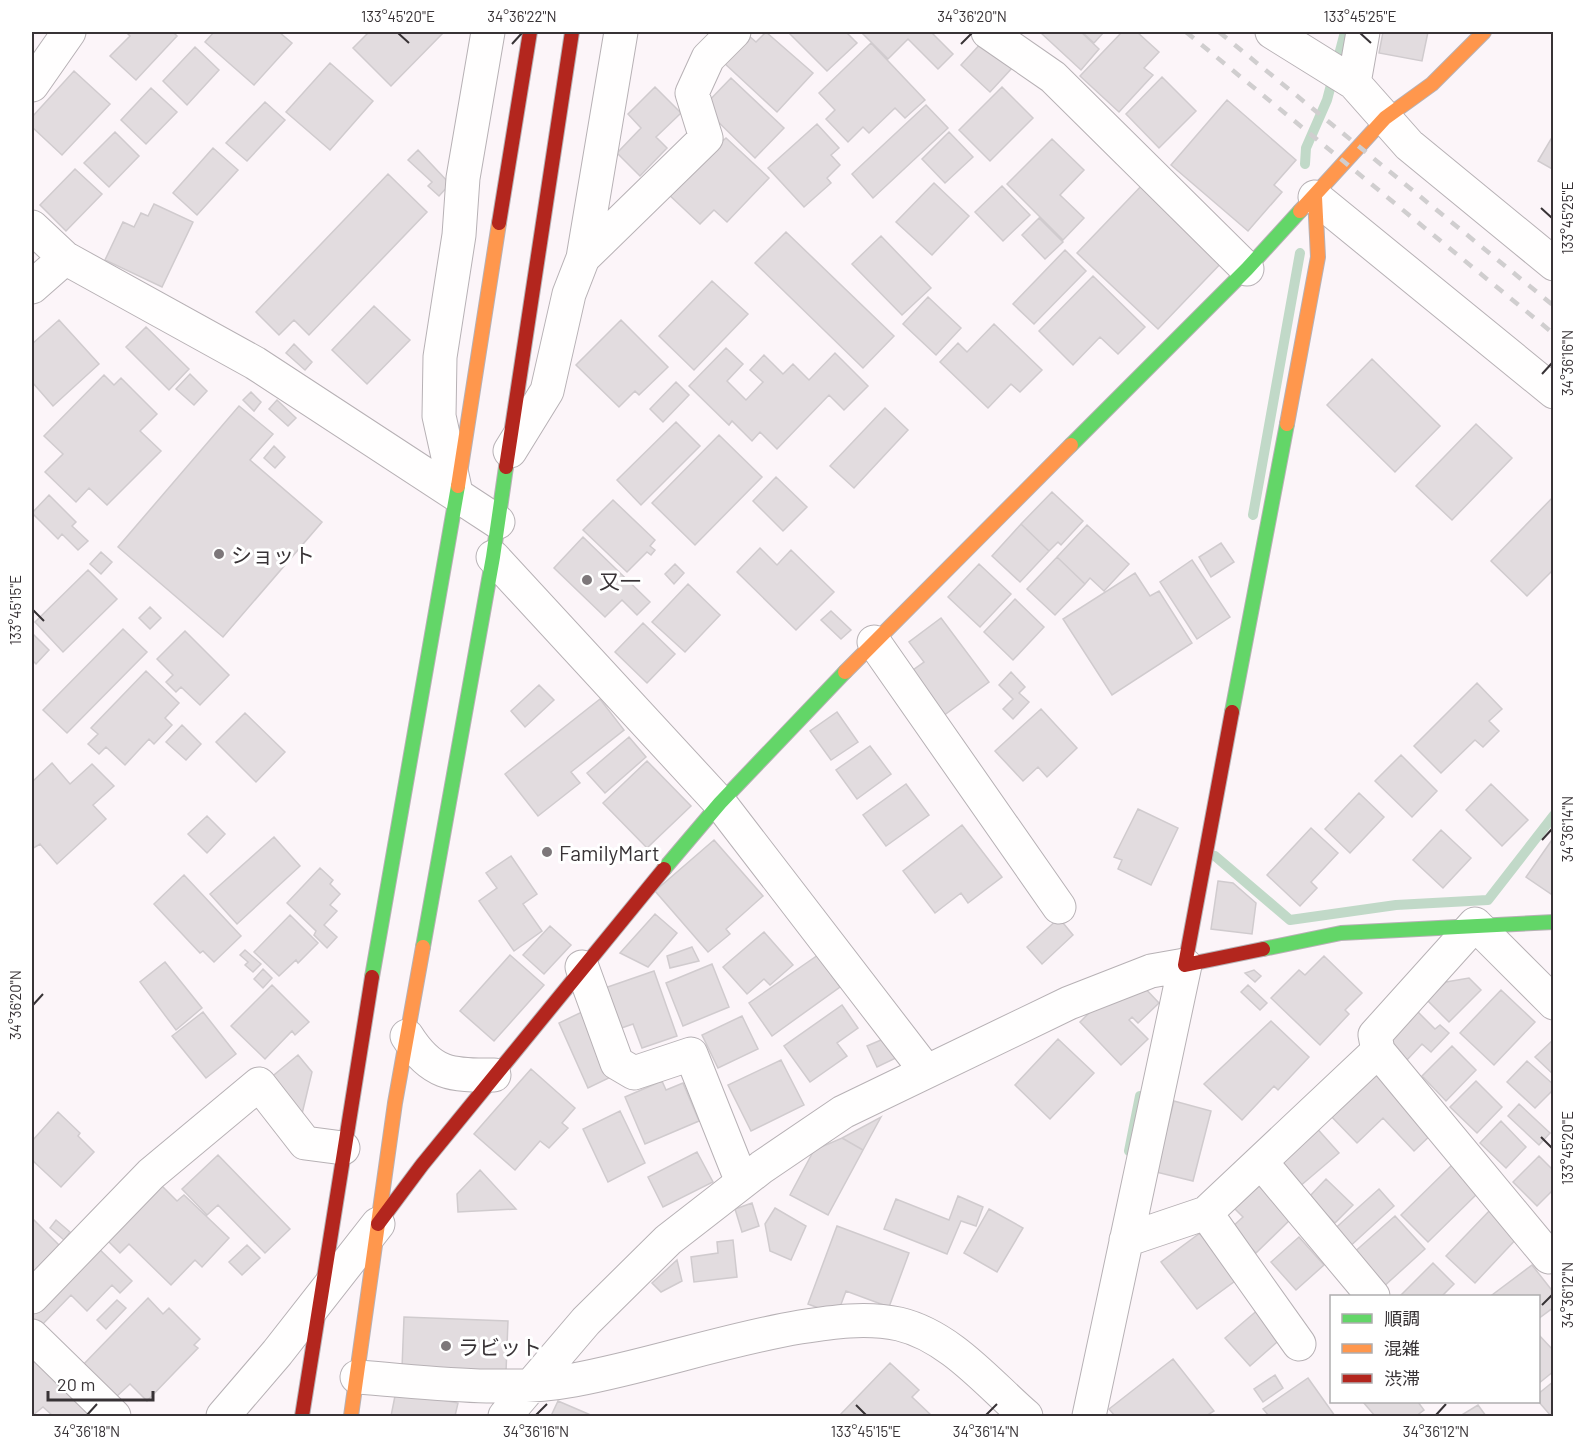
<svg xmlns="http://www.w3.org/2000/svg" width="1585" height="1448" font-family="Barlow,'Noto Sans JP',sans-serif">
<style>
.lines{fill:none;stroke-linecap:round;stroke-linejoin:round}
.stream{stroke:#c1d9c8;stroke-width:10}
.building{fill:#e2dcdf;stroke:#d0cbce;stroke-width:1.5}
.street-casing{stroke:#b7b1b5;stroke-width:35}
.fast-casing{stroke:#b7b1b5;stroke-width:16}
.slow-casing{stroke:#b7b1b5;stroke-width:16}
.jam-casing{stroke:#b7b1b5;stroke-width:16}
.street{stroke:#fffefe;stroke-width:33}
.fast{stroke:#63d668;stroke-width:14}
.slow{stroke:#ff974d;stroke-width:14}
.jam{stroke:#b3261e;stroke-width:14}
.rail{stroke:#d0cecf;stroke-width:4.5;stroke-dasharray:10 10;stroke-linecap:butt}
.ticks{fill:none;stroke:#383336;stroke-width:2}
.poi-dot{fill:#7d777a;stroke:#fff;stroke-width:2}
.labels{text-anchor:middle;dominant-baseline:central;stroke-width:6;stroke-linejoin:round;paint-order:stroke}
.poi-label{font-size:21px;fill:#383336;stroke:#fff;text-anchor:start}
.neatline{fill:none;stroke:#383336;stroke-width:2}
.ticks-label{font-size:15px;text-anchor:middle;fill:#383336}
</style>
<rect width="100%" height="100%" fill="#fcf5f9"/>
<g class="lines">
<path class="stream" d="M 1305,164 L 1306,148 L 1327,100 L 1345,32
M 1253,515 L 1300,253
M 1215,856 L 1290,920 L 1396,905 L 1488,900 L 1554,815
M 1129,1151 L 1140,1096"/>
</g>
<path class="building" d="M 126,32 L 173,32 L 177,36 L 136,80 L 110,56 L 130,36 Z
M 214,32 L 279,32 L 292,43 L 254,85 L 205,42 Z
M 369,32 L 444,32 L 391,86 L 353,48 Z
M 766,32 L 813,73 L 777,112 L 723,62 L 748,35 L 756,42 Z
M 788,32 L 846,32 L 857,43 L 827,71 Z
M 865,32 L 931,32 L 953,54 L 938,69 L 908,39 L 888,59 L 863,34 Z
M 1042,32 L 1081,32 L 1099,49 L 1081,70 L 1041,33 Z
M 1082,32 L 1104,32 L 1094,43 Z
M 1122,32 L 1137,32 L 1159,52 L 1144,68 L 1153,75 L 1119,112 L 1080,76 Z
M 1383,32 L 1428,32 L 1422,61 L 1379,53 Z
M 984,40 L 1013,67 L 990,92 L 961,65 Z
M 871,43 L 925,100 L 905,118 L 895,108 L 869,133 L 863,127 L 848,142 L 826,119 L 835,110 L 819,93 Z
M 195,47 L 219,70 L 187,105 L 163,81 Z
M 330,63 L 373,101 L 330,150 L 286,112 Z
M 74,71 L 110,104 L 62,155 L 32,127 L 32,117 Z
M 1162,77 L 1196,111 L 1159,148 L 1126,114 Z
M 731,78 L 784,128 L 755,158 L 703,107 Z
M 655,87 L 681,113 L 656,137 L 667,148 L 640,176 L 617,153 L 641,128 L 628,114 Z
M 1002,87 L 1033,118 L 990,161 L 959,130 Z
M 151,88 L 177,112 L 146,144 L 121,120 Z
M 1227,100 L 1296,160 L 1274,185 L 1282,192 L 1248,231 L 1171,165 Z
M 265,102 L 285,120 L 247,161 L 226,143 Z
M 926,105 L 948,128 L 873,198 L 852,174 Z
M 817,124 L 839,148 L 831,155 L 840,165 L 827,178 L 831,183 L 804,207 L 768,168 Z
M 115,132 L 139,156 L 109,187 L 84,163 Z
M 949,132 L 973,157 L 945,183 L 922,159 Z
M 1554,134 L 1554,170 L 1538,161 Z
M 726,138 L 769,178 L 727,222 L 714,210 L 700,224 L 665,191 Z
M 1052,139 L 1084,170 L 1060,195 L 1084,218 L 1063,240 L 1007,184 Z
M 213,148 L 238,170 L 197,215 L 173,193 Z
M 418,150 L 450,184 L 439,196 L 428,186 L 432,182 L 408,160 Z
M 75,169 L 102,194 L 66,231 L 40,205 Z
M 388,174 L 427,212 L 309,335 L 294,320 L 279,335 L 256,312 Z
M 1145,182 L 1225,259 L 1158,329 L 1077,253 Z
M 934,183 L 969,216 L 932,255 L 896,222 Z
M 1002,186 L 1030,215 L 1003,241 L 975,212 Z
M 154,204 L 193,222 L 162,287 L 105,260 L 123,222 L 134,227 L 141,213 L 148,216 Z
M 1039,218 L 1063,242 L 1045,259 L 1022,235 Z
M 786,232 L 894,336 L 863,368 L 755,263 Z
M 881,236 L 931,288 L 902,315 L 852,264 Z
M 1065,250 L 1086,271 L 1034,324 L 1013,304 Z
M 1093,276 L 1145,327 L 1118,354 L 1100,337 L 1073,365 L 1039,331 Z
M 712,281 L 748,314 L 694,370 L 659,336 Z
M 928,297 L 961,328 L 936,355 L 903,324 Z
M 374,306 L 410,340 L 367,384 L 332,350 Z
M 59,320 L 99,364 L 53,406 L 32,382 L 32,344 Z
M 621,320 L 668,367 L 639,395 L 635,391 L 619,407 L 576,365 Z
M 994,324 L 1042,370 L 1020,392 L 1011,384 L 988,408 L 940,362 L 958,343 L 967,352 Z
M 146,327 L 189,369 L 169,390 L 126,347 Z
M 294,344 L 312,362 L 305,370 L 286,353 Z
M 726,348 L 743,364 L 727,381 L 746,400 L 763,382 L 750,370 L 764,355 L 783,374 L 793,364 L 809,380 L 835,353 L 868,386 L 844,410 L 829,395 L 777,449 L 760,432 L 752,441 L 732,421 L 729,425 L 689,386 Z
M 1372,359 L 1440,426 L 1395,472 L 1327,405 Z
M 190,374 L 207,391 L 194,405 L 176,389 Z
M 104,375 L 114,385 L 121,378 L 157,414 L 140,431 L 161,451 L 107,505 L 89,488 L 76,502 L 45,472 L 63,454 L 44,436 Z
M 676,382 L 689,395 L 663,422 L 650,409 Z
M 251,392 L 261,402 L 254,411 L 243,400 Z
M 277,400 L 296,418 L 288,426 L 269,409 Z
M 239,406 L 273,434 L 250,460 L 322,522 L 223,637 L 118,547 Z
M 885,408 L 908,430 L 854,488 L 830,466 Z
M 676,422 L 700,446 L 641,505 L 617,480 Z
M 1476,424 L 1512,458 L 1452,520 L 1416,486 Z
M 719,435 L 762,477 L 695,545 L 652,503 Z
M 274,446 L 285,457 L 275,468 L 264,458 Z
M 776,477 L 807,507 L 783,531 L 753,501 Z
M 1052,492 L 1083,521 L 1061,545 L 1058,542 L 1049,551 L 1021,524 Z
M 49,495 L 76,522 L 72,526 L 88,541 L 78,550 L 62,534 L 58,539 L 32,513 Z
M 1554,496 L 1554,569 L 1527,596 L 1491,561 Z
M 613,500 L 655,540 L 650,546 L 655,550 L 651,555 L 647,552 L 627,572 L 583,530 Z
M 1021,524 L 1049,551 L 1020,582 L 992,556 Z
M 1087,525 L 1129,564 L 1104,591 L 1090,578 L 1085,584 L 1057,557 Z
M 583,537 L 650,602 L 637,615 L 622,600 L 605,617 L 554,568 Z
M 1221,543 L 1234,562 L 1211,577 L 1199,557 Z
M 760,548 L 777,565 L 791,550 L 834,592 L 796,630 L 737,572 Z
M 101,552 L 112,562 L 101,574 L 90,564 Z
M 1057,557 L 1085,584 L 1055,615 L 1027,589 Z
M 1192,560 L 1230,617 L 1197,639 L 1160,582 Z
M 675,564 L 684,573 L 674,584 L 665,574 Z
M 979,564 L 1011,594 L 980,627 L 948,597 Z
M 88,570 L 117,599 L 63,652 L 35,622 Z
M 1135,573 L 1150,596 L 1159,591 L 1192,643 L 1112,695 L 1063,619 Z
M 688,584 L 720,615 L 685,652 L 652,622 Z
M 1015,599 L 1044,627 L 1013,660 L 984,632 Z
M 150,607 L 161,618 L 150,629 L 139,618 Z
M 831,611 L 851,630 L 841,639 L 821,620 Z
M 941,618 L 989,682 L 939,719 L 906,675 L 924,662 L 909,642 Z
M 643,623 L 675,654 L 647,683 L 615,652 Z
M 123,629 L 147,652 L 67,733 L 43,710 Z
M 185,631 L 229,675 L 200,705 L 181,687 L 176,692 L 166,682 L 173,675 L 157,659 Z
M 32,633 L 49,650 L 36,664 L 32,660 Z
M 146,671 L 179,703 L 165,718 L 172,725 L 154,744 L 149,739 L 125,765 L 106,747 L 99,754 L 88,744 L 98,734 L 91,728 Z
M 1011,672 L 1025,687 L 1019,693 L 1029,702 L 1013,719 L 1003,709 L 1013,699 L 999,685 Z
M 1477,683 L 1502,709 L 1489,721 L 1499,731 L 1483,747 L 1475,740 L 1441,773 L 1414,746 Z
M 539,685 L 554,700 L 525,727 L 511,711 Z
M 600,699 L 624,730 L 571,772 L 580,783 L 538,816 L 505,774 Z
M 1041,709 L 1077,748 L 1047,777 L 1038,767 L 1023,781 L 995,751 Z
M 837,712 L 858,742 L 831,760 L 810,731 Z
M 245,713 L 285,752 L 256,782 L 216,742 Z
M 182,725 L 201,744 L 186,760 L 166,742 Z
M 629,737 L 646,757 L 605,793 L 587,773 Z
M 870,746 L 891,774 L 857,799 L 836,770 Z
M 1401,755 L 1437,791 L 1412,817 L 1375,781 Z
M 647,761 L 691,806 L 647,848 L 603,803 Z
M 52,763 L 70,784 L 92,764 L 114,786 L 93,805 L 106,819 L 57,864 L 40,844 L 32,849 L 32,782 Z
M 906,784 L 929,815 L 886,846 L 863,815 Z
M 1491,784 L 1528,820 L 1502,846 L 1466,810 Z
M 1359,793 L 1384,817 L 1350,853 L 1325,829 Z
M 1138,809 L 1178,828 L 1151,885 L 1118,869 L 1122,860 L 1114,857 Z
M 207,816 L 225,834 L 207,853 L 188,834 Z
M 962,825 L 1002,877 L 968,903 L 961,893 L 935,913 L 903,871 Z
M 1311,828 L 1338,853 L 1311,882 L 1317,888 L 1300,906 L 1267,875 Z
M 1441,830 L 1471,858 L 1443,888 L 1413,860 Z
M 274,837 L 300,866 L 237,924 L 210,894 Z
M 1554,837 L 1554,896 L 1526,877 Z
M 714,840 L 763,896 L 726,929 L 730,934 L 708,952 L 655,891 Z
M 511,856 L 537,894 L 523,904 L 542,931 L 514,951 L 479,901 L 497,888 L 486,873 Z
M 320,868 L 333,880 L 330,884 L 340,894 L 330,905 L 337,911 L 324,925 L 337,937 L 327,948 L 314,935 L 316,931 L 287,903 Z
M 184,875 L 241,936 L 214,962 L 203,951 L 200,953 L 154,904 Z
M 1218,881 L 1233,883 L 1256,903 L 1252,934 L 1211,929 Z
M 655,914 L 677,933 L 648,967 L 620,953 Z
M 290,915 L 318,943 L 298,963 L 296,960 L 279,976 L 254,952 Z
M 1059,918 L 1073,935 L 1042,964 L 1027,947 Z
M 550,926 L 571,945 L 544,974 L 523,955 Z
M 764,932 L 793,965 L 770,985 L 764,979 L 747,994 L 723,967 Z
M 692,947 L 699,961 L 670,968 L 667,956 Z
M 245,950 L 261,964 L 253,972 L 245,965 L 248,962 L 240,955 Z
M 510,955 L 544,985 L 494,1041 L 460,1011 Z
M 818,955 L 840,987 L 772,1036 L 749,1003 Z
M 1324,956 L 1362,993 L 1345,1010 L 1349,1014 L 1320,1045 L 1271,998 L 1299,970 L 1305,975 Z
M 165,962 L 202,1008 L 176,1030 L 140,982 Z
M 712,964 L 729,1007 L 683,1026 L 666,983 Z
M 263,969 L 272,978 L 263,988 L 254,979 Z
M 1254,970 L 1261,976 L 1255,982 L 1245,973 Z
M 654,971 L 677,1036 L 642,1048 L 633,1024 L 613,1031 L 599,990 Z
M 1469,978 L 1481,990 L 1449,1022 L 1427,1000 L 1446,982 Z
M 1139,982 L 1159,1003 L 1138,1023 L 1132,1017 L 1129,1020 L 1148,1039 L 1121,1065 L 1080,1022 L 1100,1002 Z
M 272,985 L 309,1022 L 295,1035 L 292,1031 L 265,1059 L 231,1026 Z
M 1248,985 L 1267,1003 L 1260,1010 L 1241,992 Z
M 1501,990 L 1535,1022 L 1494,1065 L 1460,1033 Z
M 842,1005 L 858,1028 L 837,1043 L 847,1056 L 810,1082 L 784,1046 Z
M 584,1011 L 613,1076 L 588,1088 L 559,1023 Z
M 1417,1011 L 1435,1029 L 1440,1025 L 1449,1033 L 1431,1052 L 1422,1044 L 1406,1061 L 1387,1042 Z
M 203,1012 L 236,1054 L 206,1078 L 172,1036 Z
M 742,1016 L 758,1049 L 718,1068 L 702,1035 Z
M 1271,1021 L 1309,1057 L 1278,1090 L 1274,1086 L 1242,1120 L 1204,1084 Z
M 888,1037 L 898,1057 L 877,1067 L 867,1046 Z
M 1058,1039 L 1094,1073 L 1050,1119 L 1015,1085 Z
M 1554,1039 L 1554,1075 L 1535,1057 Z
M 1452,1046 L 1476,1070 L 1446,1101 L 1422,1076 Z
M 298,1055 L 312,1072 L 301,1118 L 269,1079 Z
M 781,1060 L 804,1105 L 751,1131 L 728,1085 Z
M 1527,1061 L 1554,1085 L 1554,1089 L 1535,1108 L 1507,1082 Z
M 1373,1068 L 1434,1132 L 1414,1151 L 1383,1118 L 1357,1143 L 1327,1112 Z
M 531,1069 L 575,1108 L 562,1123 L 568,1128 L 549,1148 L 540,1141 L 515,1170 L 474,1134 Z
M 662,1081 L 666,1090 L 683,1083 L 699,1121 L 645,1144 L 625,1097 Z
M 1476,1081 L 1502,1107 L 1477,1133 L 1450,1107 Z
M 1174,1101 L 1211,1111 L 1193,1181 L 1156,1172 Z
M 1519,1104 L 1550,1133 L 1539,1145 L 1508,1116 Z
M 620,1111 L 645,1163 L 608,1182 L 583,1129 Z
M 58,1112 L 80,1133 L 78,1136 L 94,1152 L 61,1187 L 32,1160 L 32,1141 Z
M 881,1117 L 863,1150 L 842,1138 Z
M 1501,1121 L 1526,1147 L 1506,1168 L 1480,1143 Z
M 1313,1124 L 1339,1153 L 1299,1187 L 1274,1158 Z
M 842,1138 L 863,1150 L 828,1215 L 790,1195 L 814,1150 Z
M 697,1152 L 713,1182 L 663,1207 L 648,1177 Z
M 218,1155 L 290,1229 L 265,1253 L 218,1205 L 207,1215 L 182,1189 Z
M 1539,1156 L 1554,1171 L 1554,1189 L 1537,1206 L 1513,1182 Z
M 1454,1163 L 1481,1190 L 1428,1242 L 1401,1215 Z
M 480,1170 L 516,1209 L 458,1212 L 457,1194 Z
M 153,1177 L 177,1201 L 184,1195 L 229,1238 L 202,1267 L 195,1260 L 171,1285 L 129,1244 L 120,1253 L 100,1233 Z
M 1259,1178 L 1295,1215 L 1256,1253 L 1231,1228 L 1243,1217 L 1231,1205 Z
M 1326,1179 L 1353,1205 L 1335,1223 L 1309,1197 Z
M 1379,1189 L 1394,1206 L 1346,1250 L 1330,1233 Z
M 958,1196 L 983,1207 L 976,1226 L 961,1221 L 947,1254 L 884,1229 L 896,1199 L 949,1220 Z
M 752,1203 L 759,1226 L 742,1232 L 735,1209 Z
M 775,1208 L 806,1226 L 791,1260 L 770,1251 L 765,1224 Z
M 989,1209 L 1023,1228 L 997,1272 L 964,1253 Z
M 1491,1209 L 1519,1236 L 1475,1283 L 1446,1256 Z
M 1395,1216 L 1425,1249 L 1381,1289 L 1351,1255 Z
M 33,1219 L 63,1249 L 32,1282 L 32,1221 Z
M 56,1220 L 70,1232 L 64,1240 L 50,1228 Z
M 837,1226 L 909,1253 L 889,1307 L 846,1291 L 837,1315 L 808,1304 Z
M 1200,1233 L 1235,1281 L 1197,1309 L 1161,1262 Z
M 1299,1237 L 1324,1265 L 1296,1290 L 1271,1262 Z
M 733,1240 L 737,1277 L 694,1282 L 691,1257 L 718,1253 L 717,1242 Z
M 94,1244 L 132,1281 L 120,1293 L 112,1285 L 87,1311 L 71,1295 L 38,1329 L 32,1322 L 32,1308 Z
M 247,1245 L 260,1258 L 242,1275 L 229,1262 Z
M 677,1260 L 682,1281 L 661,1292 L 652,1283 Z
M 1433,1263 L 1454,1284 L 1442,1296 L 1400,1296 Z
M 1532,1265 L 1554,1293 L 1554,1307 L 1538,1319 L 1538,1296 L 1492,1295 Z
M 148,1298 L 163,1314 L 169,1308 L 200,1339 L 194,1345 L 198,1348 L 147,1401 L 130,1384 L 117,1396 L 80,1368 Z
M 117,1300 L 126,1308 L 106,1329 L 97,1320 Z
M 1260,1308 L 1284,1336 L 1250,1366 L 1225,1338 Z
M 404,1317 L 508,1321 L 506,1372 L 402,1368 Z
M 1538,1334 L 1554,1351 L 1554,1371 L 1538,1384 Z
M 32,1347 L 105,1416 L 53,1416 L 43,1407 L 32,1416 Z
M 1173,1359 L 1214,1411 L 1206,1416 L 1115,1416 L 1109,1409 Z
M 890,1363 L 919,1390 L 912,1397 L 932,1416 L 839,1416 Z
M 1275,1375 L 1283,1388 L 1263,1402 L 1254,1389 Z
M 1308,1378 L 1335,1416 L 1269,1416 L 1263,1409 Z
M 1554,1381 L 1554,1416 L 1551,1416 L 1538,1401 L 1538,1394 Z
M 396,1391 L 458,1403 L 455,1416 L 391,1416 Z
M 558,1401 L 593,1416 L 551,1416 Z
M 1363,1402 L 1418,1402 L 1424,1410 L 1416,1416 L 1375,1416 Z
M 1478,1405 L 1486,1416 L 1460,1416 Z"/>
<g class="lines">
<defs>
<path id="street" d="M 988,32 L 1053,77 L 1247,269
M 1272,32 L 1354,83
M 1363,32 L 1354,83 L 1409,145 L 1554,264
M 32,85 L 69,32
M 1315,197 L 1554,392
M 32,227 L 65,258 L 255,363 L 498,522
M 583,258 L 706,138 L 692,93 L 708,58 L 734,32
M 32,287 L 65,258
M 510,451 L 547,391 L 569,294 L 583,258 L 621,32
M 456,493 L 439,416 L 440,357 L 459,235 L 463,178 L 488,32
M 493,557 L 720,803 L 926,1071
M 874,642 L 1059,907
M 582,967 L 617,1063 L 634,1073 L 691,1054 L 742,1182
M 407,1036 C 431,1074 451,1076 494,1075
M 1378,1051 L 1549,1257
M 1261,1162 L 1373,1296
M 1206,1213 L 1299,1344
M 1126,1240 L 1206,1213 L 1378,1051 L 1375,1035 L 1475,924 L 1554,1003
M 32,1297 L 151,1174 L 259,1084 L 305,1143 L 343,1148
M 32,1336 L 114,1416
M 357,1377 C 428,1382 504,1393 574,1380 C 650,1366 723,1340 800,1327 C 832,1322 866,1317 899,1324 C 950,1336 988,1383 1026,1416
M 223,1416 L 277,1353 L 378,1224
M 505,1416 L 586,1321 L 668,1240 L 762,1167 L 843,1112 L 1069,1003 L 1151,971 L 1185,965 L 1089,1416"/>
<path id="fast" d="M 1071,445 L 1247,269 L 1300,211
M 1232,712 L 1287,424
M 664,869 L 720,803 L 845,672
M 423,947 L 493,557 L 506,467
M 1263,949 L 1341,933 L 1554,922
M 372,977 L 458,486"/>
<path id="slow" d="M 1300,211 L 1385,118 L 1432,84 L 1484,32
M 1287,424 L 1318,257 L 1315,197
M 458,486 L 499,223
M 845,672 L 1071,445
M 351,1416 L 395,1103 L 423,947"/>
<path id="jam" d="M 499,223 L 530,32
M 506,467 L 572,32
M 1232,712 L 1185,965 L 1263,949
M 378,1224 L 422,1165 L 664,869
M 302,1416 L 372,977"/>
</defs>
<use href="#street" class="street-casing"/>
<use href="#fast" class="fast-casing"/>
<use href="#slow" class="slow-casing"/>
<use href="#jam" class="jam-casing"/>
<use href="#street" class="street"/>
<use href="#fast" class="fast"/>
<use href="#slow" class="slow"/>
<use href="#jam" class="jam"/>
<path class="rail" d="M 1186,32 L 1554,334
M 1219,32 L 1554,306"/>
</g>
<path class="ticks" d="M 398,33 L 409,43M 1360,33 L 1371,43M 512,44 L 522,33M 961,44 L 972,33M 1541,208 L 1552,218M 1542,374 L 1552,363M 33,610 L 44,621M 1542,840 L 1552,829M 33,1005 L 43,994M 1541,1137 L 1552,1148M 1542,1305 L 1552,1295M 856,1405 L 866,1415M 87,1415 L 97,1404M 536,1415 L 547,1404M 986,1415 L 997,1404M 1436,1415 L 1446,1404"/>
<g class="poi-dot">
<circle cx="219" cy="554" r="6"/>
<circle cx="587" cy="580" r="6"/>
<circle cx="547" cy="852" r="6"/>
<circle cx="446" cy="1346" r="6"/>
</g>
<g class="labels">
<g class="poi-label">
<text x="231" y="554">ショット</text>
<text x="599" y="580">又一</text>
<text x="559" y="852">FamilyMart</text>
<text x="458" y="1346">ラビット</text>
</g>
</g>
<rect width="1585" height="1448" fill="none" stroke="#ffffff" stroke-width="66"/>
<rect x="1330" y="1295" width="210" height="108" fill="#ffffff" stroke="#afadaf" stroke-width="1.5"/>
<rect x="1342" y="1314" width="30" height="9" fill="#63d668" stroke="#afadaf" stroke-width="1.5"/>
<text x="1384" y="1325" font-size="18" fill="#383336">順調</text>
<rect x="1342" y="1344" width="30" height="9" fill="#ff974d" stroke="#afadaf" stroke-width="1.5"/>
<text x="1384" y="1355" font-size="18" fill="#383336">混雑</text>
<rect x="1342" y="1374" width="30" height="9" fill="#b3261e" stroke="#afadaf" stroke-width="1.5"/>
<text x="1384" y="1385" font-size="18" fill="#383336">渋滞</text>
<path d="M48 1391v9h105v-9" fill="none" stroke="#383336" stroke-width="3"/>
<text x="57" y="1391" font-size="18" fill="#383336" stroke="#ffffff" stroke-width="4.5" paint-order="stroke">20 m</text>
<rect x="33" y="33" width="1519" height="1382" class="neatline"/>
<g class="ticks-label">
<text x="398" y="22">133°45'20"E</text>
<text x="522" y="22">34°36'22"N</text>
<text x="972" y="22">34°36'20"N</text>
<text x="1360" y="22">133°45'25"E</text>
<text transform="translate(1568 218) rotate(-90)" y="5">133°45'25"E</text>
<text transform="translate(1568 363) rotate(-90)" y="5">34°36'16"N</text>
<text transform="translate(16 610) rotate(-90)" y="5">133°45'15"E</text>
<text transform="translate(1568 829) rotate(-90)" y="5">34°36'14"N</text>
<text transform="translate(16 1005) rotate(-90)" y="5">34°36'20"N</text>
<text transform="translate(1568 1148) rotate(-90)" y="5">133°45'20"E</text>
<text transform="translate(1568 1295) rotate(-90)" y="5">34°36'12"N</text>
<text x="87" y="1437">34°36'18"N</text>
<text x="536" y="1437">34°36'16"N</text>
<text x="866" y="1437">133°45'15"E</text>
<text x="986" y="1437">34°36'14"N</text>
<text x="1436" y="1437">34°36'12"N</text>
</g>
</svg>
